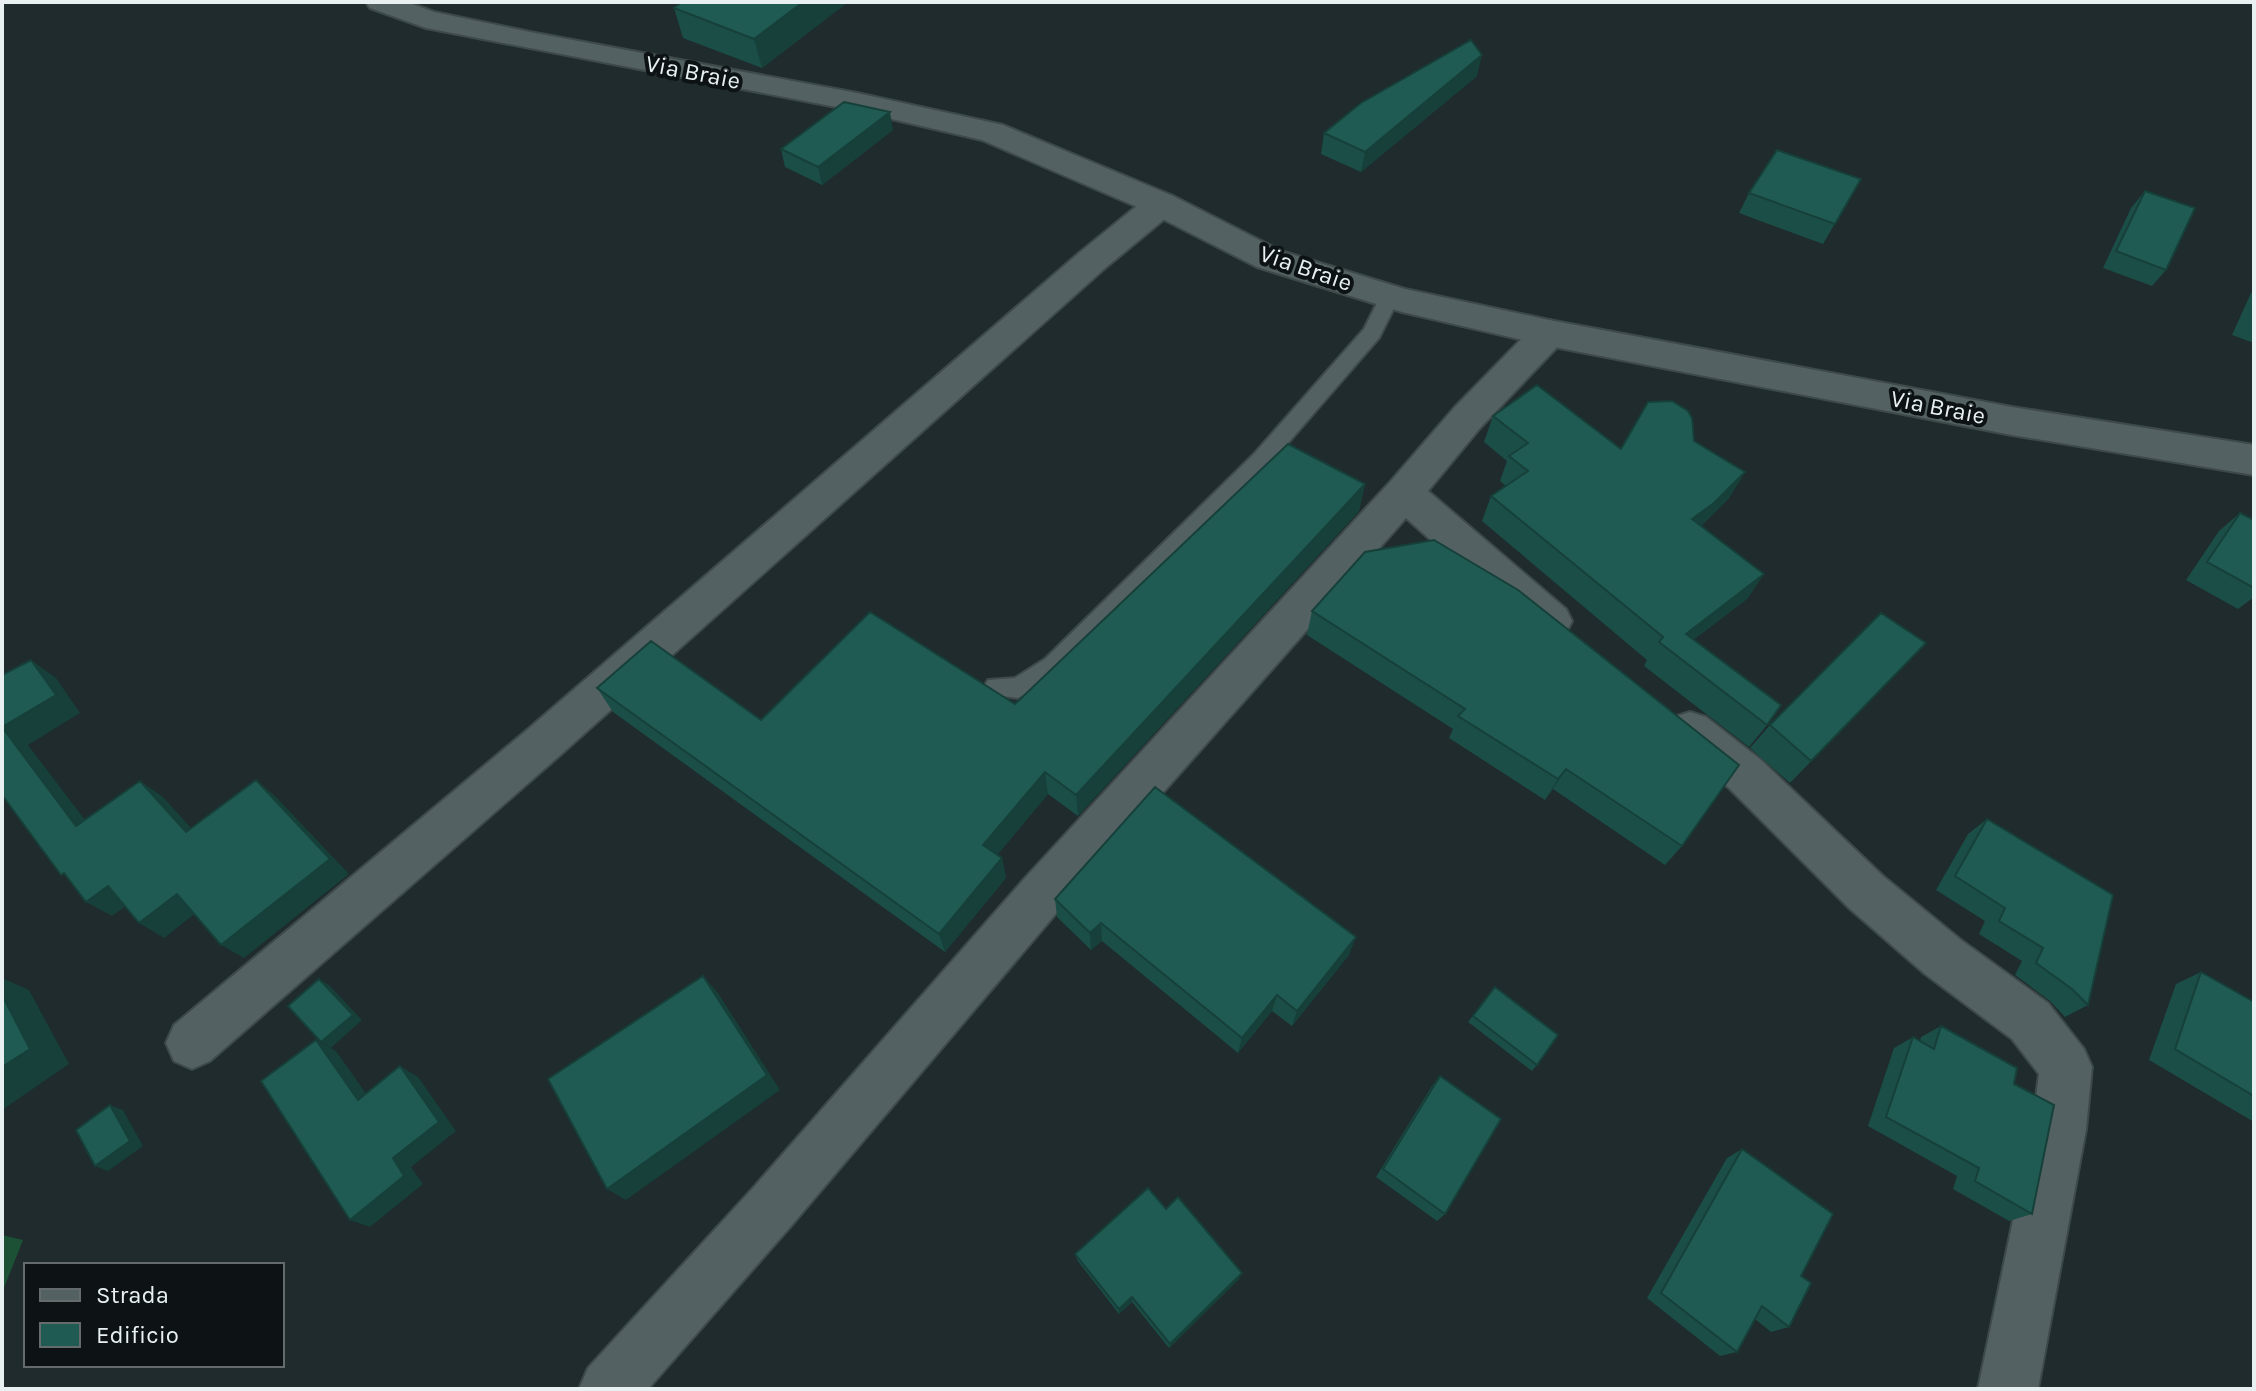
<svg xmlns="http://www.w3.org/2000/svg" width="2256" height="1391" font-family="Karla,sans-serif">
<style>
.green{fill:#1c5135}
.lines{fill:none;stroke-linecap:round;stroke-linejoin:round}
.service-casing{stroke:#3e494a;stroke-width:4}
.minor-casing{stroke:#3e494a;stroke-width:4}
.tertiary-casing{stroke:#3e494a;stroke-width:4}
.service{fill:#546163;fill-rule:evenodd}
.minor{fill:#546163;fill-rule:evenodd}
.tertiary{fill:#546163;fill-rule:evenodd}
.wall{fill:#1b4e47}
.shaded-wall{fill:#164039}
.building{fill:#1f5b52;stroke:#164039;stroke-width:2}
.labels{text-anchor:middle;dominant-baseline:central;stroke-width:8;stroke-linejoin:round;paint-order:stroke}
.far-street-label{font-size:24px;fill:#e8f0f1;stroke:#0d1314}
</style>
<rect width="100%" height="100%" fill="#1f2b2d"/>
<path class="green" d="M 2,1235 L 23,1240 L 2,1293 Z"/>
<g class="lines">
<defs>
<path id="service" d="M 1390,289 L 1400,296 L 1379,338 L 1268,466 L 1061,673 L 1018,698 L 988,694 L 984,687 L 988,680 L 1015,678 L 1045,659 L 1254,454 L 1364,329 L 1383,291 Z"/>
<path id="minor" d="M 1161,193 L 1173,196 L 1178,204 L 1173,212 L 1104,269 L 558,757 L 210,1061 L 192,1069 L 174,1061 L 166,1043 L 174,1025 L 527,730 L 1079,253 L 1149,196 Z
M 1549,320 L 1562,324 L 1567,333 L 1562,342 L 1480,428 L 1428,491 L 1566,609 L 1572,621 L 1566,633 L 1551,638 L 1536,633 L 1406,518 L 1059,910 L 791,1226 L 648,1389 L 579,1389 L 588,1368 L 753,1188 L 1025,878 L 1390,482 L 1454,408 L 1536,324 Z
M 1690,712 L 1706,717 L 1761,760 L 1883,876 L 1961,940 L 2048,1003 L 2084,1049 L 2092,1067 L 2086,1129 L 2038,1389 L 1978,1389 L 2032,1129 L 2039,1074 L 2012,1039 L 1925,974 L 1849,908 L 1729,788 L 1674,745 L 1668,731 L 1674,717 Z"/>
<path id="tertiary" d="M 366,2 L 407,2 L 434,12 L 530,32 L 857,93 L 1003,125 L 1173,196 L 1281,251 L 1405,289 L 1549,320 L 2012,407 L 2254,445 L 2254,475 L 2012,435 L 1549,346 L 1402,312 L 1257,267 L 1149,212 L 982,140 L 857,111 L 426,28 L 370,8 Z"/>
</defs>
<use href="#service" class="service-casing"/>
<use href="#minor" class="minor-casing"/>
<use href="#tertiary" class="tertiary-casing"/>
<use href="#service" class="service"/>
<use href="#minor" class="minor"/>
<use href="#tertiary" class="tertiary"/>
</g>
<path class="wall" d="M 848,2 L 762,68 L 683,38 L 674,8 Z
M 1477,76 L 1361,172 L 1321,154 L 1324,133 Z
M 893,130 L 822,185 L 785,167 L 781,149 Z
M 1861,179 L 1823,244 L 1739,213 L 1749,193 Z
M 2145,191 L 2166,270 L 2152,286 L 2103,268 L 2131,208 Z
M 2254,290 L 2254,343 L 2232,335 L 2251,293 Z
M 1493,416 L 1621,449 L 1694,441 L 1745,472 L 1729,498 L 1701,526 L 1764,574 L 1747,599 L 1693,640 L 1767,725 L 1749,747 L 1644,666 L 1647,660 L 1482,521 L 1491,496 L 1506,486 L 1500,481 L 1507,461 L 1484,442 Z
M 1365,484 L 1359,511 L 1078,816 L 1048,794 L 997,855 L 1002,858 L 1006,878 L 945,952 L 613,712 L 597,688 L 761,720 L 1015,704 Z
M 2240,513 L 2254,520 L 2254,597 L 2238,609 L 2186,580 L 2219,531 Z
M 1365,552 L 1682,846 L 1665,865 L 1553,789 L 1545,800 L 1449,738 L 1453,729 L 1307,635 L 1312,611 Z
M 1926,643 L 1790,783 L 1750,748 L 1770,725 Z
M 1987,819 L 2088,1005 L 2065,1017 L 2050,1001 L 2015,975 L 2022,961 L 1979,934 L 1985,921 L 1936,890 L 1968,834 Z
M 1055,899 L 1349,955 L 1292,1026 L 1272,1011 L 1238,1053 L 1102,941 L 1091,950 L 1057,917 Z
M 2201,972 L 2254,1002 L 2254,1122 L 2149,1060 L 2176,984 Z
M 1495,987 L 1537,1065 L 1532,1071 L 1468,1022 Z
M 1941,1026 L 2014,1084 L 2032,1214 L 2009,1221 L 1953,1189 L 1957,1176 L 1868,1126 L 1894,1048 L 1913,1037 L 1920,1041 L 1921,1037 Z
M 1440,1076 L 1445,1214 L 1437,1221 L 1376,1177 L 1432,1086 Z
M 1742,1149 L 1801,1276 L 1789,1327 L 1771,1332 L 1755,1319 L 1737,1352 L 1720,1356 L 1647,1298 L 1727,1158 Z
M 1166,1209 L 1239,1279 L 1169,1348 L 1132,1302 L 1119,1314 L 1077,1260 L 1075,1254 Z"/>
<path class="shaded-wall" d="M 803,2 L 848,2 L 762,68 L 754,39 Z
M 1482,55 L 1477,76 L 1361,172 L 1365,152 Z
M 890,112 L 893,130 L 822,185 L 818,167 Z
M 1745,472 L 1729,498 L 1699,528 L 1692,519 Z
M 1365,484 L 1359,511 L 1078,816 L 1076,795 Z
M 1764,574 L 1747,599 L 1675,654 L 1686,634 Z
M 31,660 L 56,678 L 80,713 L 28,745 L 101,841 L 76,826 L 2,727 Z
M 1566,769 L 1553,789 L 1545,800 L 1558,779 Z
M 1045,772 L 1048,794 L 988,866 L 983,845 Z
M 256,780 L 276,797 L 349,874 L 244,958 L 221,945 Z
M 140,781 L 163,797 L 209,848 L 186,832 Z
M 1002,858 L 1006,878 L 945,952 L 939,934 Z
M 108,886 L 133,901 L 112,916 L 86,902 Z
M 177,894 L 201,909 L 164,938 L 139,923 Z
M 1101,923 L 1102,941 L 1091,950 L 1090,933 Z
M 1356,937 L 1349,955 L 1292,1026 L 1297,1011 Z
M 703,976 L 718,993 L 780,1090 L 626,1200 L 607,1189 Z
M 2,978 L 29,990 L 69,1064 L 2,1110 Z
M 319,979 L 329,985 L 362,1020 L 331,1048 L 321,1042 Z
M 1277,995 L 1272,1011 L 1238,1053 L 1242,1038 Z
M 316,1040 L 336,1051 L 377,1109 L 358,1100 Z
M 400,1066 L 418,1077 L 456,1131 L 411,1167 L 423,1184 L 370,1227 L 350,1220 Z
M 110,1105 L 123,1110 L 143,1146 L 108,1171 L 95,1166 Z
M 1242,1273 L 1239,1279 L 1169,1348 L 1170,1344 Z
M 1132,1297 L 1132,1302 L 1119,1314 L 1119,1309 Z"/>
<path class="building" d="M 682,2 L 803,2 L 754,39 L 674,8 Z
M 1471,40 L 1482,55 L 1365,152 L 1324,133 L 1361,103 Z
M 844,102 L 890,112 L 818,167 L 781,149 Z
M 1777,150 L 1861,179 L 1835,224 L 1749,193 Z
M 2145,191 L 2195,208 L 2166,270 L 2116,251 Z
M 1537,385 L 1621,449 L 1648,402 L 1672,401 L 1688,411 L 1692,418 L 1694,441 L 1745,472 L 1714,503 L 1692,519 L 1764,574 L 1686,634 L 1781,705 L 1767,725 L 1659,642 L 1663,637 L 1491,496 L 1528,471 L 1509,456 L 1528,443 L 1493,416 Z
M 1288,444 L 1365,484 L 1076,795 L 1045,772 L 983,845 L 1002,858 L 939,934 L 597,688 L 651,641 L 761,720 L 870,612 L 1015,704 Z
M 2240,513 L 2254,520 L 2254,588 L 2207,562 Z
M 1434,540 L 1518,590 L 1739,765 L 1682,846 L 1566,769 L 1558,779 L 1458,716 L 1465,709 L 1312,611 L 1365,552 Z
M 1881,613 L 1926,643 L 1811,761 L 1770,725 Z
M 31,660 L 56,695 L 2,727 L 2,675 Z
M 2,727 L 76,826 L 140,781 L 186,832 L 256,780 L 330,859 L 221,945 L 177,894 L 139,923 L 108,886 L 86,902 L 64,873 L 61,875 L 2,795 Z
M 1155,787 L 1356,937 L 1297,1011 L 1277,995 L 1242,1038 L 1101,923 L 1090,933 L 1055,899 Z
M 1987,819 L 2113,895 L 2088,1005 L 2072,989 L 2036,963 L 2043,948 L 1999,921 L 2005,908 L 1955,876 Z
M 2201,972 L 2254,1002 L 2254,1096 L 2175,1049 Z
M 703,976 L 767,1075 L 607,1189 L 548,1079 Z
M 319,979 L 353,1015 L 321,1042 L 288,1006 Z
M 1495,987 L 1558,1035 L 1537,1065 L 1473,1016 Z
M 2,995 L 30,1049 L 2,1067 Z
M 1941,1026 L 2017,1068 L 2014,1084 L 2054,1105 L 2032,1214 L 1975,1181 L 1979,1168 L 1886,1117 L 1913,1037 L 1934,1049 Z
M 316,1040 L 358,1100 L 400,1066 L 439,1122 L 393,1158 L 404,1176 L 350,1220 L 261,1081 Z
M 1440,1076 L 1501,1119 L 1445,1214 L 1383,1169 Z
M 110,1105 L 130,1141 L 95,1166 L 76,1130 Z
M 1742,1149 L 1833,1214 L 1801,1276 L 1811,1283 L 1789,1327 L 1762,1306 L 1737,1352 L 1661,1293 Z
M 1148,1188 L 1166,1209 L 1178,1197 L 1242,1273 L 1170,1344 L 1132,1297 L 1119,1309 L 1075,1254 Z"/>
<g class="labels">
<g class="far-street-label">
<text transform="translate(693 72) rotate(11)">Via Braie</text>
<text transform="translate(1306 268) rotate(19)">Via Braie</text>
<text transform="translate(1938 407) rotate(11)">Via Braie</text>
</g>
</g>
<rect width="2256" height="1391" fill="none" stroke="#e8f0f1" stroke-width="8"/>
<rect x="24" y="1263" width="260" height="104" fill="#0d1314" stroke="#656b6c" stroke-width="2"/>
<rect x="40" y="1289" width="40" height="12" fill="#546163" stroke="#656b6c" stroke-width="2"/>
<text x="96" y="1303" font-size="24" fill="#e8f0f1">Strada</text>
<rect x="40" y="1323" width="40" height="24" fill="#1f5b52" stroke="#656b6c" stroke-width="2"/>
<text x="96" y="1343" font-size="24" fill="#e8f0f1">Edificio</text>
</svg>
